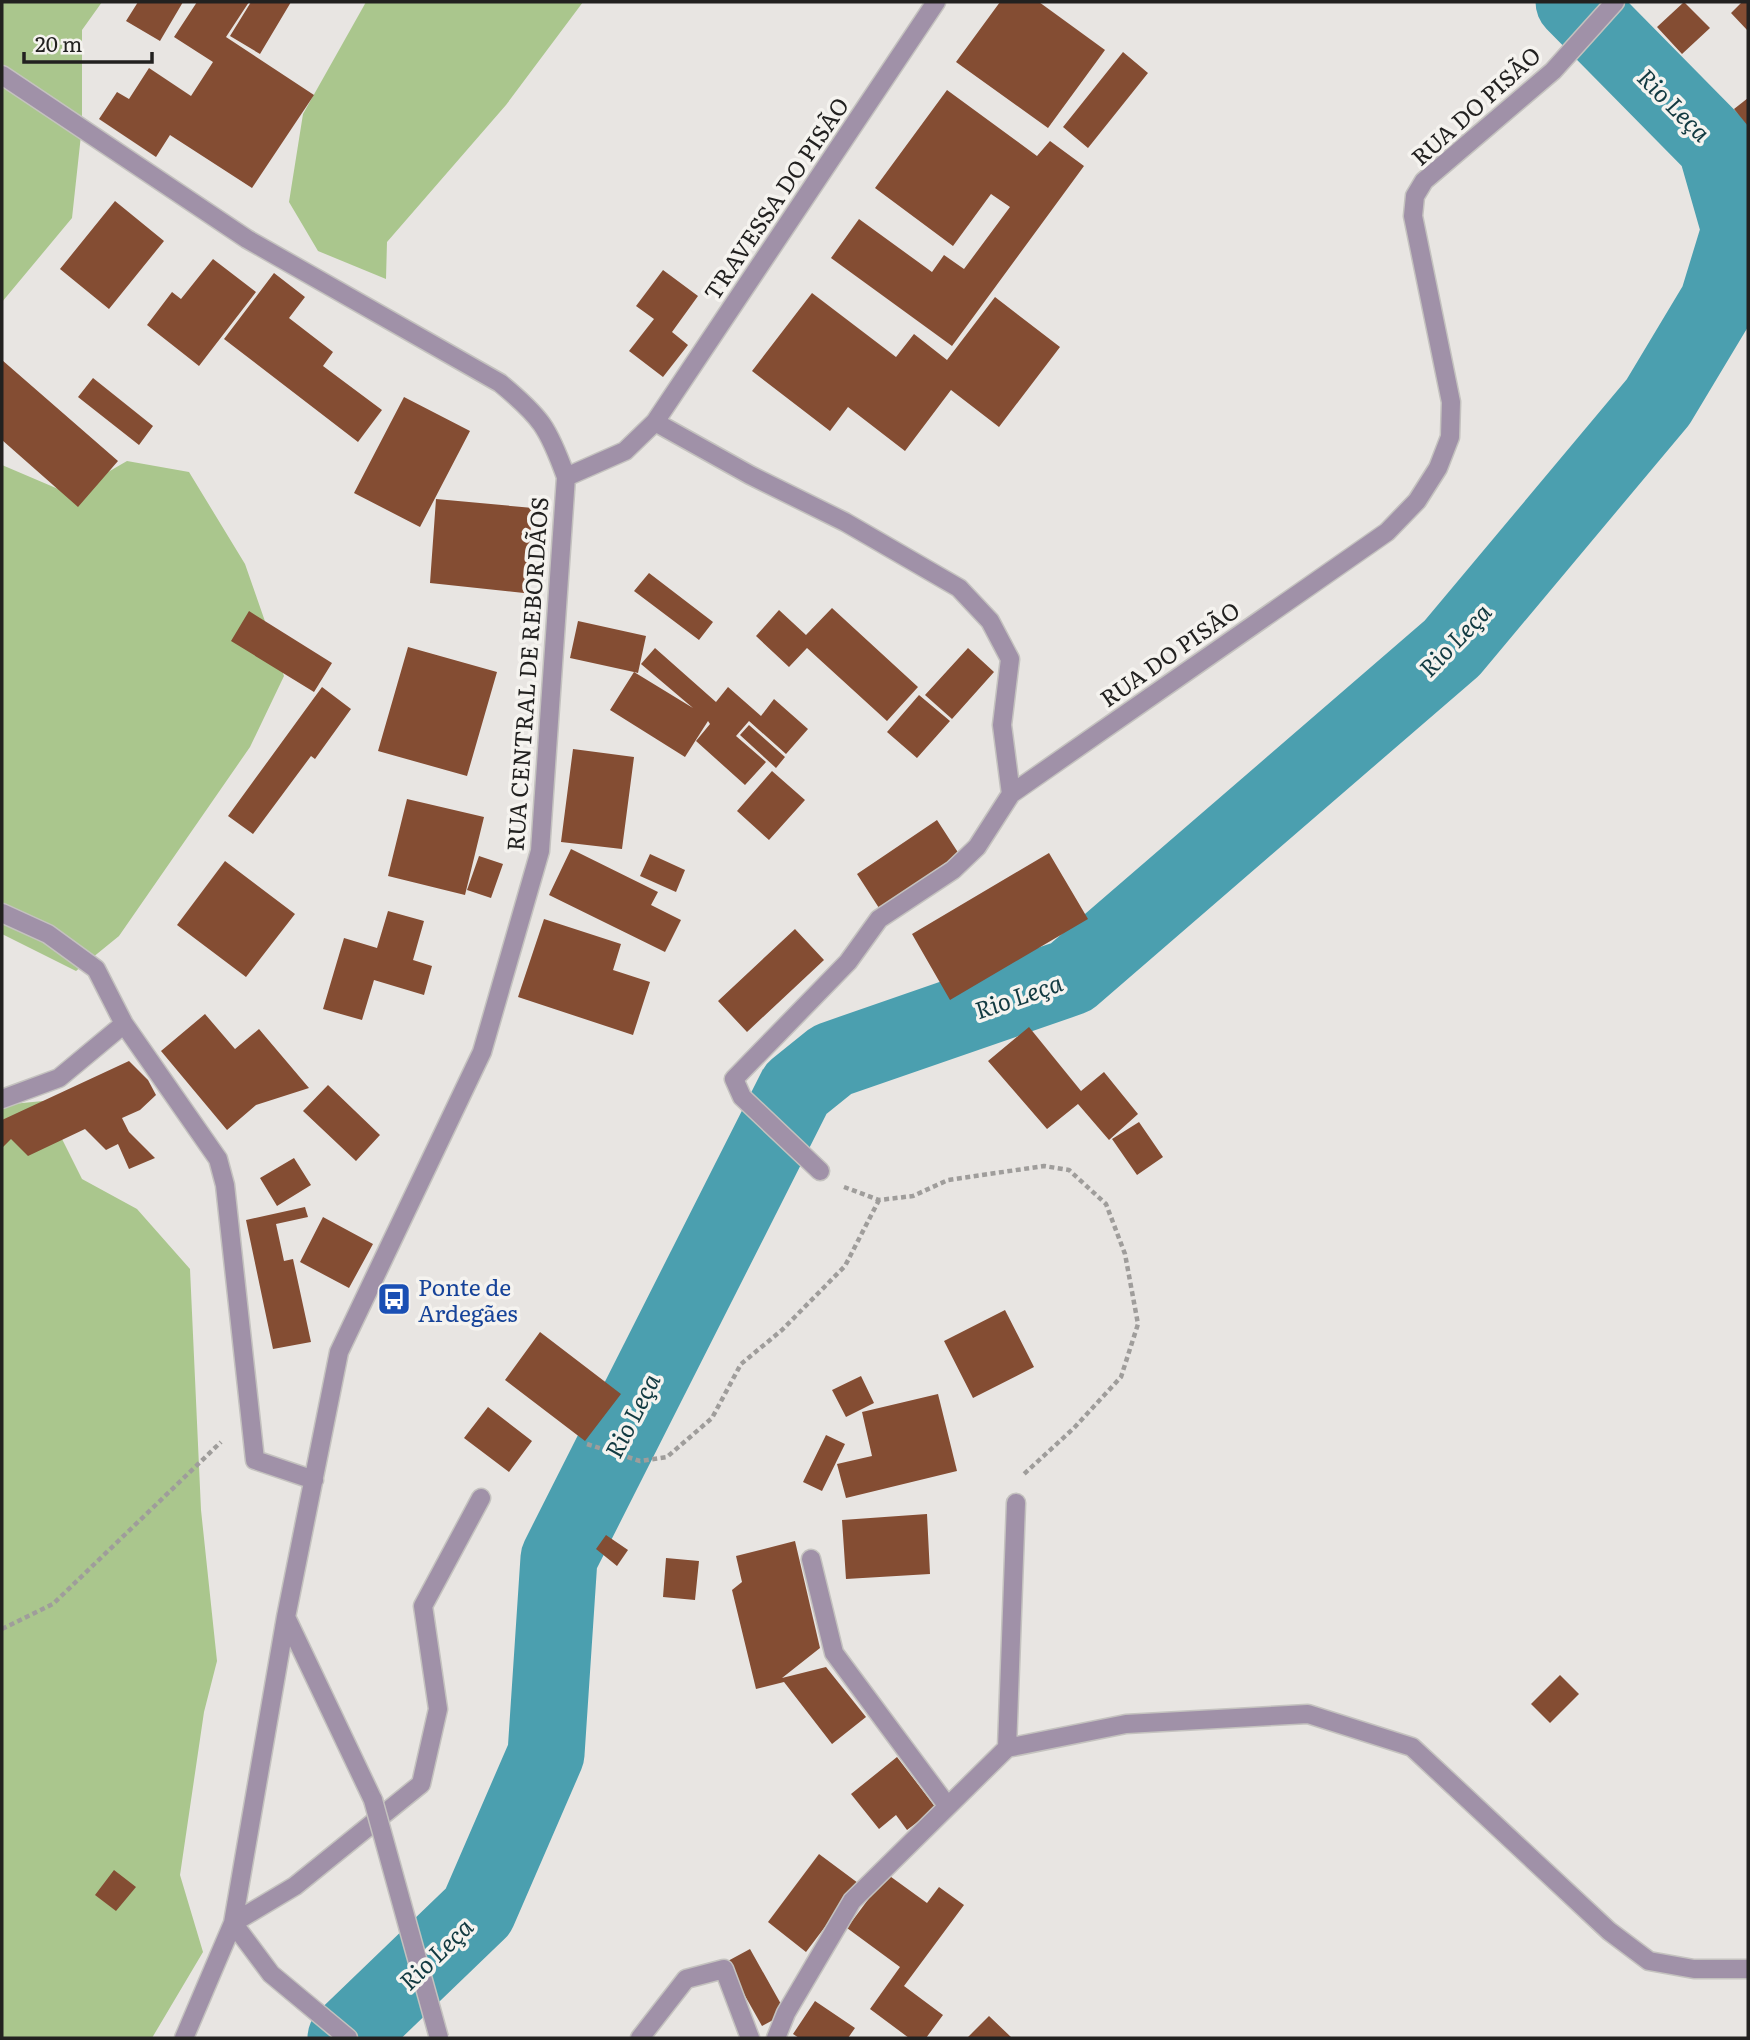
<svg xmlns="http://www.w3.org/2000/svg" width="1750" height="2040" font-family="Literata,serif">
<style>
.green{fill:#aac68d}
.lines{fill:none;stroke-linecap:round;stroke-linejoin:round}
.river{stroke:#4b9faf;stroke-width:77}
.building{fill:#844d33}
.street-casing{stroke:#c4c2bf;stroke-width:21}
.path{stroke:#9f9d9b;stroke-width:4.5;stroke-dasharray:5 3.5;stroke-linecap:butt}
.street{stroke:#a091a8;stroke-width:18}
.street-bridge-casing{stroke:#c4c2bf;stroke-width:21;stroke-linecap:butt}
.street-bridge{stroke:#a091a8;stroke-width:18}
.labels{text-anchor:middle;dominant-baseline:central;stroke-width:7;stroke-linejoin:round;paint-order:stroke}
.street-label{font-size:23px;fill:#222120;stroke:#f5f3ef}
.transit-label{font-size:23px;fill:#164399;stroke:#f5f3ef;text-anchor:start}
.water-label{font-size:24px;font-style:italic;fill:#123a41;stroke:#f5f3ef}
</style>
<rect width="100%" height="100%" fill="#e8e5e2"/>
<path class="green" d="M 2,2 L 102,2 L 82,30 L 82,126 L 72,218 L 2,302 Z
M 366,2 L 583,2 L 506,105 L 387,242 L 386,279 L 318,251 L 289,202 L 303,114 Z
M 127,461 L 189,472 L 245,564 L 284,676 L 250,747 L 119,936 L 76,971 L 2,934 L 2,465 L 70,494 Z
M 43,1101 L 82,1179 L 137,1209 L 190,1269 L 201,1510 L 217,1661 L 204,1712 L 180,1875 L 203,1952 L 152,2038 L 2,2038 L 2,1105 Z"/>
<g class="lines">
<path class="river" d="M 346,2038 L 478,1911 L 546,1754 L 559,1558 L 796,1089 L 832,1060 L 1071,977 L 1452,648 L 1658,402 L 1718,302 L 1740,230 L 1716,146 L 1574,2"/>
</g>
<path class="building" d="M 138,2 L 183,2 L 160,41 L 126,21 Z
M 197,2 L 249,2 L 226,37 L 314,95 L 252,188 L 170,135 L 156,157 L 99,119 L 117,92 L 129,99 L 149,68 L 191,96 L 213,62 L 174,37 Z
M 251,2 L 291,2 L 260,54 L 230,36 Z
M 1000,2 L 1039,2 L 1105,50 L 1048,128 L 956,62 Z
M 1684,2 L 1710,28 L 1682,54 L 1657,27 Z
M 1742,2 L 1748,2 L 1748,31 L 1731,13 Z
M 1123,52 L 1148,73 L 1088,148 L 1063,127 Z
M 947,90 L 1037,156 L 1050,141 L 1084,166 L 952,346 L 831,258 L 859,219 L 932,272 L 944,255 L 964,269 L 1010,207 L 991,194 L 953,246 L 875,188 Z
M 1748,98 L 1748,126 L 1734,109 Z
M 115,201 L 164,241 L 109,309 L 60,269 Z
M 213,259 L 256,292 L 199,366 L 147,325 L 172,292 L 181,299 Z
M 663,270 L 698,296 L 672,332 L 688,345 L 663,377 L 629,351 L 654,319 L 636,306 Z
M 274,273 L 305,297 L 289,318 L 333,352 L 323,366 L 382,410 L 358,442 L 224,339 Z
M 812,293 L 896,357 L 914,334 L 947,360 L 995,297 L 1060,347 L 999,427 L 951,390 L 905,451 L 848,407 L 830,431 L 752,371 Z
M 2,360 L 118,461 L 78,507 L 2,440 Z
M 93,378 L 153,426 L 139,445 L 78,397 Z
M 404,397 L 470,431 L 420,527 L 354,493 Z
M 436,499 L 533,508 L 524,593 L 430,583 Z
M 649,573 L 713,622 L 699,640 L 634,591 Z
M 832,608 L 918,687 L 887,721 L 807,648 L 789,667 L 756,636 L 779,610 L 806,635 Z
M 249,611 L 332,663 L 314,692 L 231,641 Z
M 578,621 L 646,636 L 638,673 L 634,672 L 693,708 L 641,664 L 655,648 L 716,702 L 728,687 L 761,716 L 774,699 L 808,729 L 786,754 L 749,721 L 736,736 L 766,762 L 745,785 L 696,741 L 710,724 L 708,721 L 685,757 L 610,710 L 634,672 L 570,658 Z
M 408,647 L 497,672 L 467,776 L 378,751 Z
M 968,648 L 994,672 L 952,719 L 925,695 Z
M 322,687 L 351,709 L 315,759 L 311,756 L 253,834 L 228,816 Z
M 919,695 L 950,721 L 917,758 L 887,732 Z
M 749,725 L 785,757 L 776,768 L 740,735 Z
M 573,749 L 634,757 L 622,849 L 561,842 Z
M 772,771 L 805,800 L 769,840 L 737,811 Z
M 407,799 L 484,817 L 465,895 L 388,876 Z
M 937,820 L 959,854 L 879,908 L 857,874 Z
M 571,849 L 658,892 L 651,905 L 681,920 L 665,952 L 549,895 Z
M 1049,853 L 1088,919 L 950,1000 L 912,934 Z
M 650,854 L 685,870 L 676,892 L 640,876 Z
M 479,856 L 503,864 L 491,898 L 467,890 Z
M 225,861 L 295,914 L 246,977 L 177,925 Z
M 388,911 L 424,921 L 413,960 L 432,966 L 424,995 L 374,980 L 362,1020 L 323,1009 L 344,938 L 377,948 Z
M 544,919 L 621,944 L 613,970 L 650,982 L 633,1035 L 518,997 Z
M 795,929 L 824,960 L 747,1032 L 718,1001 Z
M 205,1014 L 235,1049 L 259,1029 L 309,1088 L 256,1105 L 227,1130 L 161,1051 Z
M 1029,1027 L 1081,1091 L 1104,1072 L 1138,1114 L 1109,1140 L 1078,1104 L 1047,1129 L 988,1061 Z
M 129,1061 L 148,1080 L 156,1095 L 140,1110 L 122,1118 L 129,1132 L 155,1158 L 129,1169 L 118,1144 L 106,1150 L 85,1129 L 28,1156 L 11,1139 L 2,1148 L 2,1120 Z
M 328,1085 L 380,1135 L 356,1161 L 303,1111 Z
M 1139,1122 L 1163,1157 L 1137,1175 L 1112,1139 Z
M 294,1158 L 311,1185 L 277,1206 L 260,1178 Z
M 305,1207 L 308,1217 L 276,1224 L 284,1261 L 293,1259 L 311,1342 L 273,1349 L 246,1220 Z
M 323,1217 L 373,1244 L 349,1288 L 300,1262 Z
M 1005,1310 L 1034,1367 L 973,1398 L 944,1341 Z
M 540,1332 L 621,1394 L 585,1441 L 505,1380 Z
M 861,1376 L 874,1403 L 846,1417 L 832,1390 Z
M 938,1394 L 957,1471 L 846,1498 L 837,1464 L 872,1456 L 862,1412 Z
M 488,1407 L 532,1441 L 509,1472 L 464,1438 Z
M 826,1435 L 845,1444 L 822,1491 L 803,1482 Z
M 927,1514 L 930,1574 L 846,1579 L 842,1520 Z
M 606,1535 L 628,1550 L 617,1566 L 596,1549 Z
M 795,1541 L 820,1648 L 782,1678 L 826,1667 L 866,1717 L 832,1744 L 784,1682 L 756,1689 L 732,1590 L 742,1582 L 736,1556 Z
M 666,1558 L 699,1561 L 695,1600 L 663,1597 Z
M 1560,1675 L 1579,1694 L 1550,1723 L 1531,1704 Z
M 897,1757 L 936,1808 L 907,1830 L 896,1815 L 879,1829 L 851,1794 Z
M 819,1854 L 858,1883 L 806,1952 L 768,1922 Z
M 114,1870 L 136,1887 L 116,1911 L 95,1895 Z
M 887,1874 L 927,1903 L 939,1887 L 964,1905 L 904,1986 L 943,2015 L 926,2038 L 909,2038 L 870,2009 L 900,1967 L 847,1928 Z
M 750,1949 L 786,2013 L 762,2026 L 726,1962 Z
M 815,2001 L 855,2028 L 848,2038 L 799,2038 L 793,2034 Z
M 989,2016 L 1012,2038 L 967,2038 Z"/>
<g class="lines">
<defs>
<path id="street" d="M 2,75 L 247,239 L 500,383 C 541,417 548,427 566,477 L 540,851 L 482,1052 L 339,1352 L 286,1617 L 233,1923 L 184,2038
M 655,422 L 936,2
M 566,477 L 625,451 L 655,422 L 750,475 L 845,522 L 959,588 L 990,621 L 1010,659 L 1002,725 L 1011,794 L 1387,532 L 1417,501 L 1438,468 L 1450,437 L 1451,402 L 1413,216 L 1415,196 L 1424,181 L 1553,71 L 1615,2
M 2,913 L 48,934 L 96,969 L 124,1024 L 218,1159 L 225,1185 L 255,1460 L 314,1480
M 2,1099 L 59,1078 L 124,1024
M 820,1171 L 742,1097 L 734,1079 L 848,962 L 879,919 L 953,870 L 977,847 L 1011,794
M 811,1559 L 834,1653 L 946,1804
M 286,1617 L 373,1800
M 1007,1748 L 1016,1503
M 348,2038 L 271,1974 L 233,1923 L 295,1886 L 421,1784 L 438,1709 L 423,1606 L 481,1498
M 640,2038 L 686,1979 L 724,1969 L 750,2038
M 776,2038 L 786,2013 L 852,1901 L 1007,1748 L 1126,1724 L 1308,1714 L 1412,1747 L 1609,1931 L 1649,1961 L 1694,1969 L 1748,1969"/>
</defs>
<use href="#street" class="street-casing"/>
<path class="path" d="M 844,1187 L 879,1200 L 913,1196 L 948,1180 L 1044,1166 L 1069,1170 L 1106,1204 L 1125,1254 L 1138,1324 L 1121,1377 L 1074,1428 L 1024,1474
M 587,1444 L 640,1461 L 667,1457 L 712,1418 L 741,1364 L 782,1330 L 845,1266 L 879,1200
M 2,1629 L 53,1604 L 221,1442"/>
<use href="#street" class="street"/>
<defs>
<path id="street-bridge" d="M 373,1800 L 439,2038"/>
</defs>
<use href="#street-bridge" class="street-bridge-casing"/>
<use href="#street-bridge" class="street-bridge"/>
</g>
<defs>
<symbol id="bus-square" viewBox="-11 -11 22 22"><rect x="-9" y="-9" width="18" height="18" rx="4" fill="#1a4fb4" stroke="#f5f3ef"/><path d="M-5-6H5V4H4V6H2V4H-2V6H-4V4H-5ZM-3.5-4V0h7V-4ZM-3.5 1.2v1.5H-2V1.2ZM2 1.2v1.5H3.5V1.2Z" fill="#fff"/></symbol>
</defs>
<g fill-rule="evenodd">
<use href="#bus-square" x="375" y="1280" width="38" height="38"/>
</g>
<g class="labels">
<g class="street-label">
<text transform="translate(1475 105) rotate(-42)">RUA DO PISÃO</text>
<text transform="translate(775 198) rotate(-56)">TRAVESSA DO PISÃO</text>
<text transform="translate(1169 653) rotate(-35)">RUA DO PISÃO</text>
<text transform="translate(526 674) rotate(-86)">RUA CENTRAL DE REBORDÃOS</text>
</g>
<g class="transit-label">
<text x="418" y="1286">Ponte de<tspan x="418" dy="26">Ardegães</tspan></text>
</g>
<g class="water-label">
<text transform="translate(1675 104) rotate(45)">Rio Leça</text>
<text transform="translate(1454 639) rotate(-46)">Rio Leça</text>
<text transform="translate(1018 995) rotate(-19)">Rio Leça</text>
<text transform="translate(631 1415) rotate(-63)">Rio Leça</text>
<text transform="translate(435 1953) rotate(-44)">Rio Leça</text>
</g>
</g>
<rect width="1750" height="2040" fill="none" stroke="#222120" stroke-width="7"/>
<path d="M24 52v10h128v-10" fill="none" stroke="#222120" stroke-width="3.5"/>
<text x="35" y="52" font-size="21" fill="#222120" stroke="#f5f3ef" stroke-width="5" paint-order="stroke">20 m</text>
</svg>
